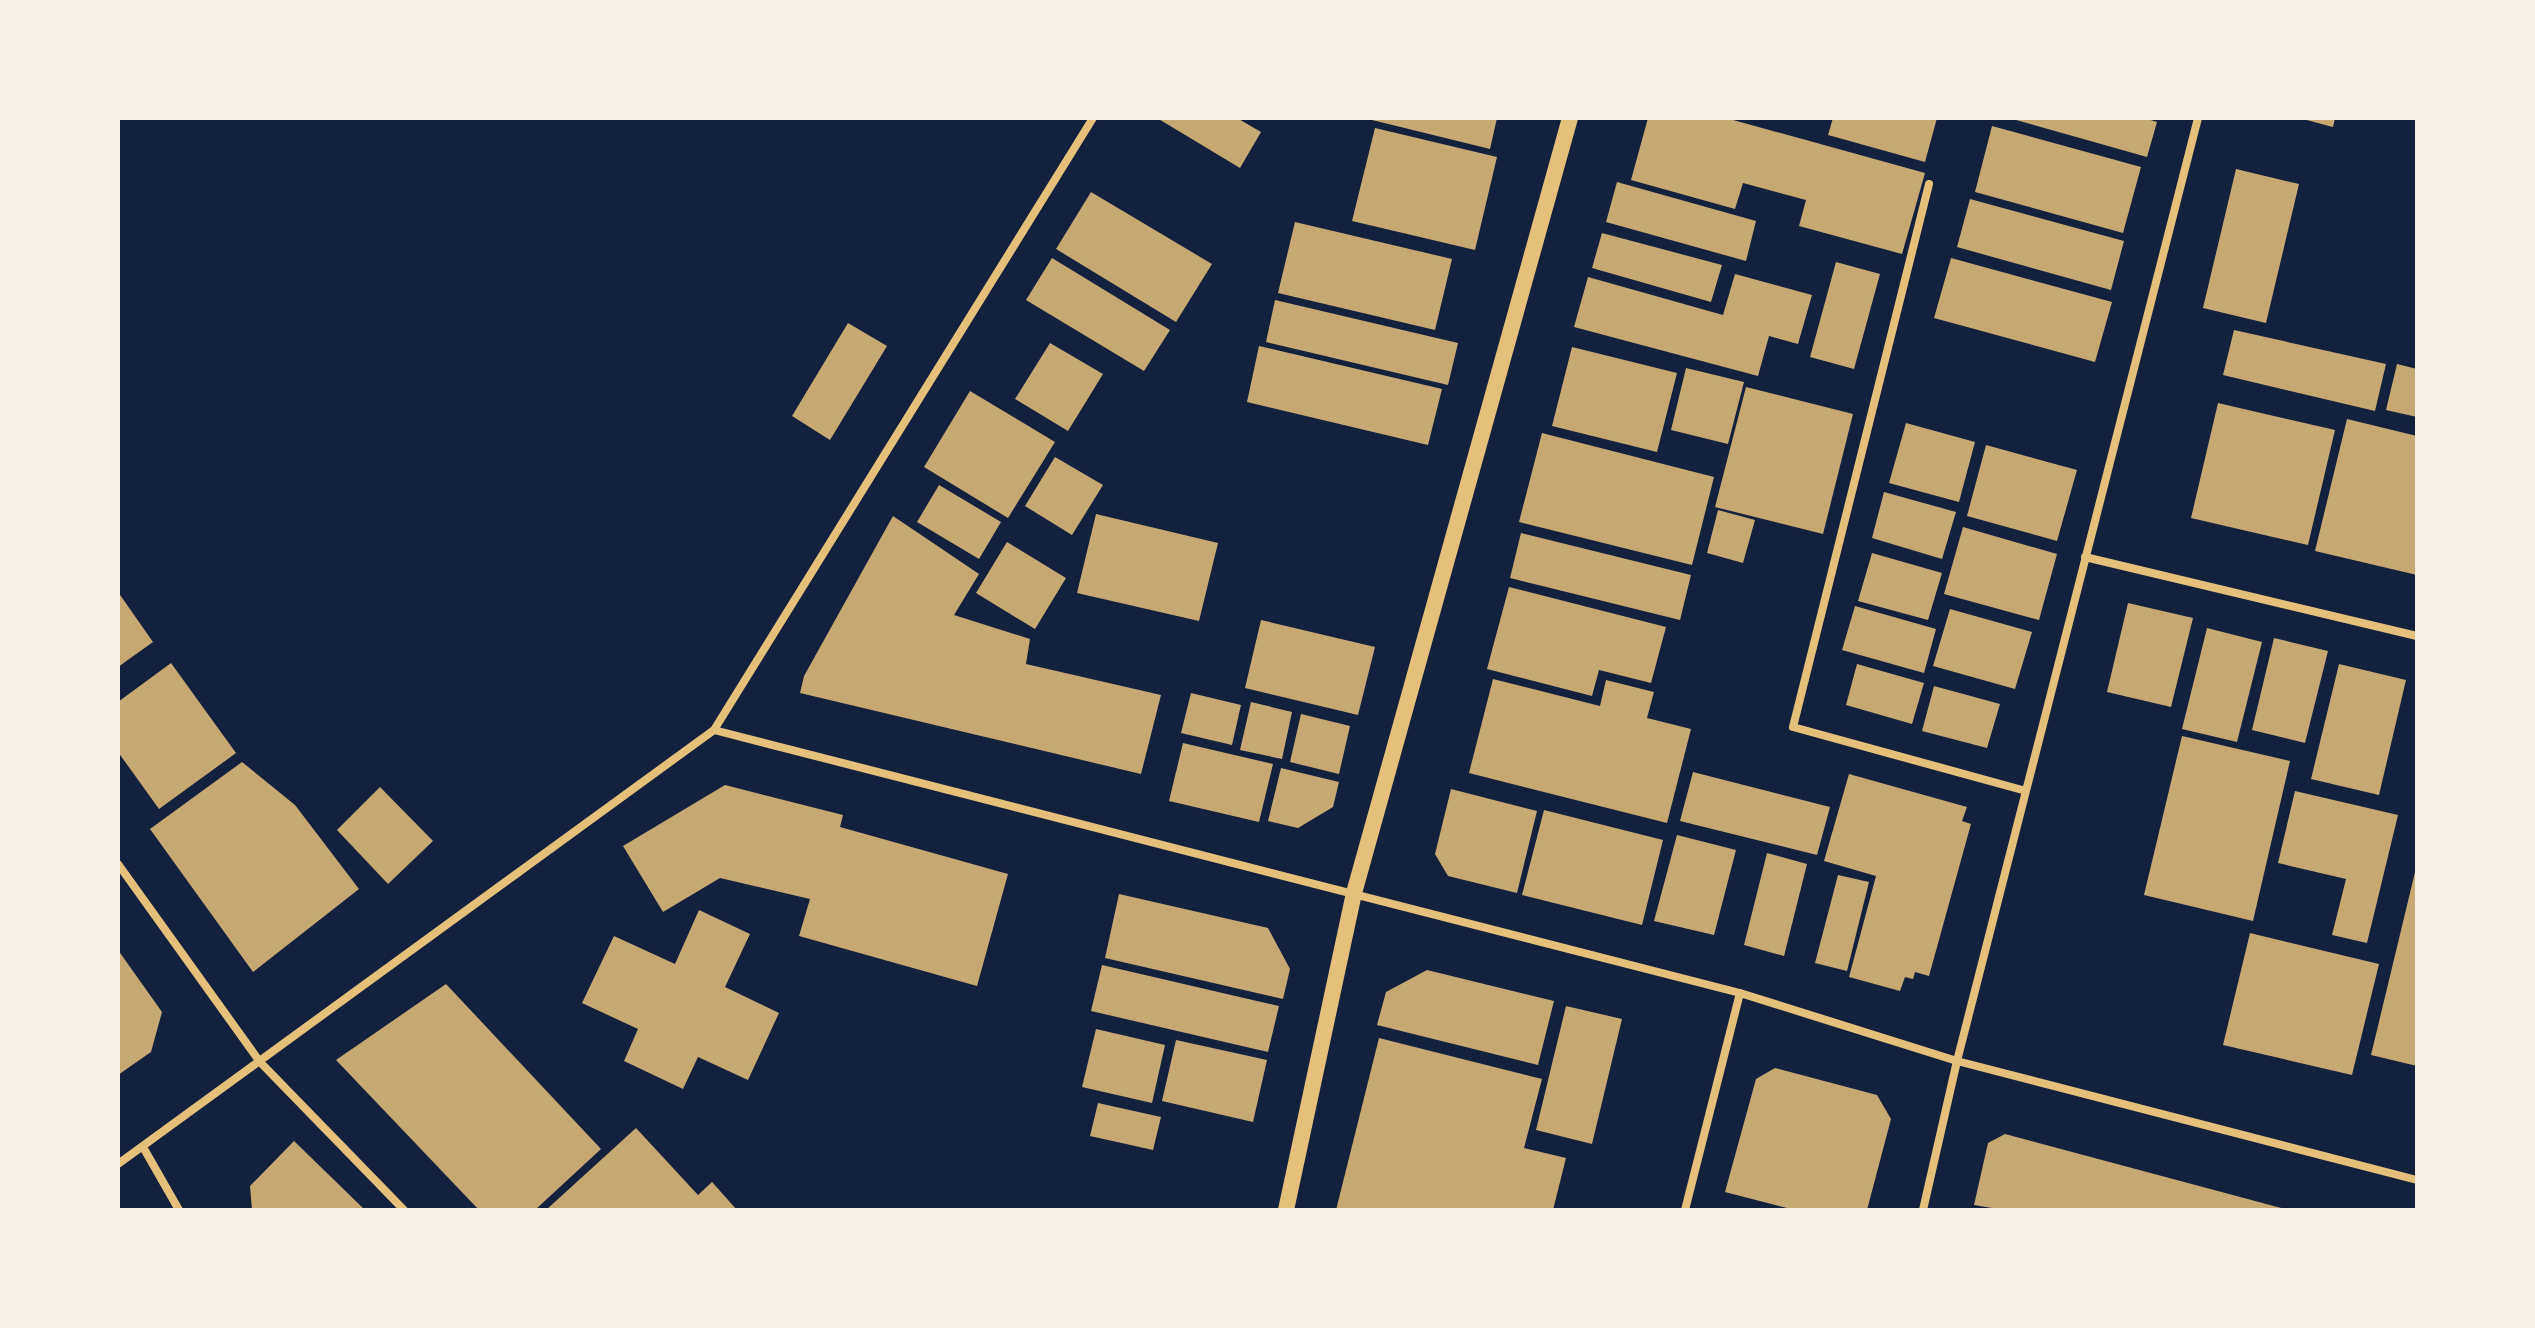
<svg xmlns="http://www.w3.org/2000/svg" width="2535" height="1328" font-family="'IBM Plex Serif',serif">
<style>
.building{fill:#c6a872}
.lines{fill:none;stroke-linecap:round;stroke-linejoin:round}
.minor{stroke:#e5c07b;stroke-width:8}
.secondary{stroke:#e5c07b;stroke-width:16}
</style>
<rect width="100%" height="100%" fill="#14213d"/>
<path class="building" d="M 1157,118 L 1237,118 L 1261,132 L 1240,168 Z
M 1364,118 L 1497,118 L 1490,149 Z
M 1648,118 L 1726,118 L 1925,173 L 1902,254 L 1799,226 L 1806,200 L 1743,183 L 1735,209 L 1631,180 Z
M 1833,118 L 1937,118 L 1925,162 L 1828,135 Z
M 2009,118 L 2144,118 L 2157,122 L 2147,157 Z
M 2299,118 L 2335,118 L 2333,127 Z
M 1992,126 L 2141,167 L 2123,233 L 1975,192 Z
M 1375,128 L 1497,157 L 1475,250 L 1352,221 Z
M 2236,169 L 2299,184 L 2266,323 L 2203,308 Z
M 1617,182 L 1756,221 L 1746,261 L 1606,222 Z
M 1091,192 L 1212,264 L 1176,322 L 1056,249 Z
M 1970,199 L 2124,241 L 2111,290 L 1957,247 Z
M 1295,222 L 1452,259 L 1435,330 L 1278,293 Z
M 1602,233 L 1722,265 L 1711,302 L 1592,268 Z
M 1052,258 L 1170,330 L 1144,371 L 1026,300 Z
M 1951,258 L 2112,302 L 2095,362 L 1934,318 Z
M 1836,262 L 1880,274 L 1854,369 L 1810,357 Z
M 1735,274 L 1812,295 L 1798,344 L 1769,336 L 1758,376 L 1574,327 L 1588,277 L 1723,315 Z
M 1275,300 L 1458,343 L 1448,385 L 1266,342 Z
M 848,323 L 887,346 L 830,440 L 792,416 Z
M 2234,330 L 2386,364 L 2375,411 L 2223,375 Z
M 1050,343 L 1103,374 L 1068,431 L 1015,399 Z
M 1259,346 L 1442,389 L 1428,445 L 1247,402 Z
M 1572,347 L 1677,373 L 1657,452 L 1552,426 Z
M 2397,364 L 2417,369 L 2417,417 L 2386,410 Z
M 1686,368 L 1744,382 L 1728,444 L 1671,430 Z
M 1746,387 L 1853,414 L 1823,534 L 1715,507 Z
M 970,391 L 1055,442 L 1008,518 L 924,467 Z
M 2218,403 L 2335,430 L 2308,545 L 2191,518 Z
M 2347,419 L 2417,436 L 2417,575 L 2315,551 Z
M 1906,423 L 1975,442 L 1959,502 L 1889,483 Z
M 1542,433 L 1714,477 L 1692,565 L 1519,522 Z
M 1986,445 L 2077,470 L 2057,541 L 1967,516 Z
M 1055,457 L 1103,485 L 1072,535 L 1025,506 Z
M 939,485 L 1001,522 L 979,559 L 917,522 Z
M 1884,492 L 1956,512 L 1942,559 L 1872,538 Z
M 1718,510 L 1755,520 L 1743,563 L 1707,553 Z
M 1096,514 L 1218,543 L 1199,621 L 1077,593 Z
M 893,516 L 979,574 L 954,615 L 1030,639 L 1026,664 L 1161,695 L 1141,774 L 800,693 L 804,676 Z
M 1963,527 L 2057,554 L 2039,620 L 1944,594 Z
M 1521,533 L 1691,575 L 1680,620 L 1510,578 Z
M 1007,542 L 1066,578 L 1035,629 L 976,593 Z
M 1872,553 L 1942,573 L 1928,620 L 1858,601 Z
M 1509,587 L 1666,627 L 1651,683 L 1599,670 L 1592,696 L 1487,669 Z
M 118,592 L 153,642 L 118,667 Z
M 2128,603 L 2193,618 L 2171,707 L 2107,692 Z
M 1855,606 L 1936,629 L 1924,673 L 1842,650 Z
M 1950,609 L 2032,632 L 2015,689 L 1933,666 Z
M 1261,620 L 1375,647 L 1358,715 L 1245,688 Z
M 2207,628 L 2262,642 L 2237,742 L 2182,729 Z
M 2274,638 L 2328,651 L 2305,743 L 2252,730 Z
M 171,663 L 236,753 L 159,809 L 118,752 L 118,702 Z
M 1857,664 L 1924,683 L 1912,724 L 1846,705 Z
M 2339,664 L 2406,680 L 2379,795 L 2311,779 Z
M 1493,679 L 1600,706 L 1606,680 L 1654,692 L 1647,718 L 1691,729 L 1667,823 L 1469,773 Z
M 1934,686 L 2000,704 L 1987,748 L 1922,731 Z
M 1191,693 L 1241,705 L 1232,745 L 1181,733 Z
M 1251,702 L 1292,712 L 1282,759 L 1240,750 Z
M 1301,714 L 1350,726 L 1339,774 L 1290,762 Z
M 2182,736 L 2290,761 L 2253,921 L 2144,895 Z
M 1183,743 L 1273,764 L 1259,822 L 1169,801 Z
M 242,762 L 295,805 L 359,889 L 253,972 L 150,829 Z
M 1281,768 L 1339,782 L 1333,807 L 1298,828 L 1268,821 Z
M 1693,772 L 1830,807 L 1817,855 L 1680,821 Z
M 1849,774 L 1967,807 L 1962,821 L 1971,824 L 1929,976 L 1915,972 L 1913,979 L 1905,977 L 1900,991 L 1849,977 L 1876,876 L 1824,861 Z
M 725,785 L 843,815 L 840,827 L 1008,874 L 977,986 L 799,936 L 810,899 L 720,878 L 663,912 L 623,846 Z
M 380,787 L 433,841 L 388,884 L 337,830 Z
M 1451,789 L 1537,811 L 1517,893 L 1448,876 L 1435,854 Z
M 2295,791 L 2398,815 L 2367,943 L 2332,935 L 2346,879 L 2278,863 Z
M 1544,810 L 1663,840 L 1642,925 L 1522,895 Z
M 1677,835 L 1736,850 L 1714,935 L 1654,921 Z
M 1767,853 L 1807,864 L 1784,956 L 1744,945 Z
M 2416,868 L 2417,868 L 2417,1066 L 2371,1055 Z
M 1838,875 L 1869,882 L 1847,971 L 1815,963 Z
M 1119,894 L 1268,928 L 1290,969 L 1283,999 L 1105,958 Z
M 699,910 L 750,934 L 725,987 L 779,1013 L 748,1080 L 698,1057 L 683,1089 L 624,1061 L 638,1029 L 582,1003 L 614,936 L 675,964 Z
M 2250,933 L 2379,964 L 2352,1075 L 2223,1045 Z
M 118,950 L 162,1012 L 151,1052 L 118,1075 Z
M 1102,965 L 1279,1006 L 1268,1052 L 1091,1011 Z
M 1427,970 L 1554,1001 L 1538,1065 L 1377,1025 L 1386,992 Z
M 446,984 L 601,1149 L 535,1210 L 479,1210 L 336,1060 Z
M 1566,1006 L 1622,1019 L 1592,1144 L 1536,1130 Z
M 1096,1029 L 1165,1045 L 1152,1103 L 1082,1087 Z
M 1379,1038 L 1542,1079 L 1524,1148 L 1566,1158 L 1553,1210 L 1336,1210 Z
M 1176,1040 L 1267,1060 L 1253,1122 L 1162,1101 Z
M 1775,1068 L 1877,1095 L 1891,1119 L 1867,1210 L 1795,1210 L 1725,1192 L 1756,1079 Z
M 1098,1103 L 1161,1117 L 1153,1150 L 1090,1136 Z
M 636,1128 L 698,1195 L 712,1182 L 737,1210 L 546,1210 Z
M 2005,1134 L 2285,1209 L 2284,1210 L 1992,1210 L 1992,1208 L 1974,1205 L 1988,1143 Z
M 294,1141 L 365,1210 L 252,1210 L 250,1186 Z"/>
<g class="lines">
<path class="minor" d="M 1929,184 L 1793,727 L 2026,791
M 2085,557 L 2417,636
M 714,730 L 1740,993 L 1957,1061 L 2417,1180
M 118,864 L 260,1062 L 404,1210
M 143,1147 L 179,1210
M 118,1164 L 714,730 L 1093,118
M 1685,1210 L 1740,993
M 1923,1210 L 1957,1061 L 2198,118"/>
<path class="secondary" d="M 1286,1210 L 1354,893 L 1570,118"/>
</g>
<rect width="2535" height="1328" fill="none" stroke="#f6f1e7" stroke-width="240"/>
</svg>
